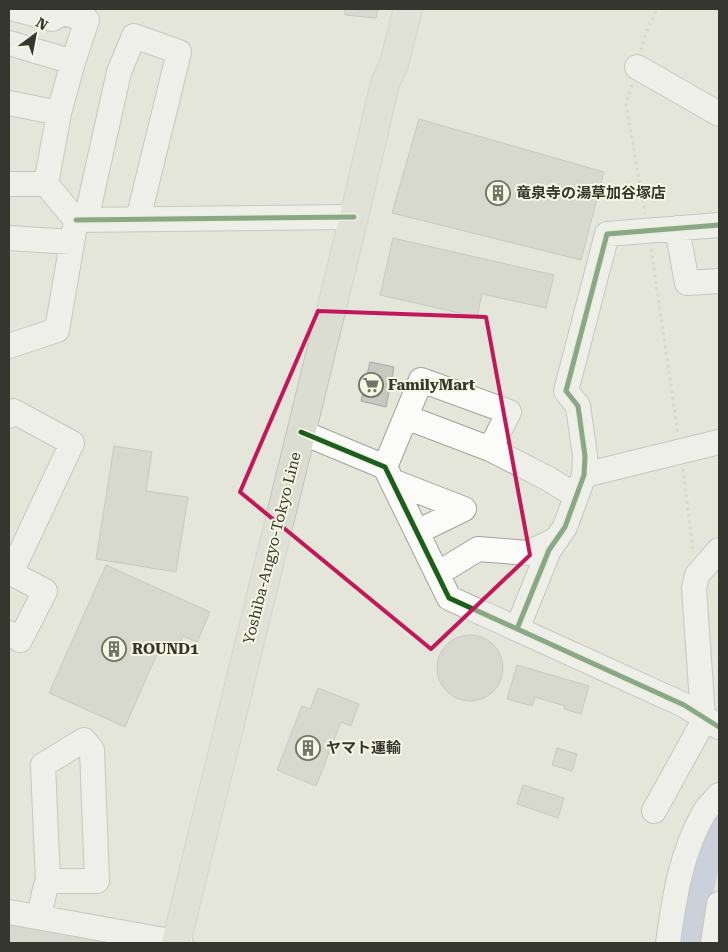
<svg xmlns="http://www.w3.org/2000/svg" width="728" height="952" font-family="'Roboto Serif','Noto Sans JP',serif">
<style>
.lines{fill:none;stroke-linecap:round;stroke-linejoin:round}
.river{stroke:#aeb5da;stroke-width:29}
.building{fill:#c7c9c0;stroke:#a6a79f}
.minor-casing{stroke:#a2a39a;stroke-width:26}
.major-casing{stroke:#c2c3bc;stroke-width:30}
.path{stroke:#c5c6c2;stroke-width:3;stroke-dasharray:2.5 4;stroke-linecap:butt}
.minor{stroke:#fbfbf9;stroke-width:24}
.major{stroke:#dcddd2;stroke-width:28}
.cycleway-casing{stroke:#f6f7e3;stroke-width:8}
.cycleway{stroke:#1b5e20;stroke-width:5}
.marked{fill:none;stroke:#c2185b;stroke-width:4;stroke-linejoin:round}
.labels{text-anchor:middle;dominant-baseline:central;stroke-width:4;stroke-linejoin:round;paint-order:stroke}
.poi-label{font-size:15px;font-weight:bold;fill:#35362e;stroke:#f6f7e3;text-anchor:start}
.street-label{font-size:15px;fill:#35362e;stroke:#f6f7e3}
</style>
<rect width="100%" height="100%" fill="#e4e6da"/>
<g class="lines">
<path class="river" d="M 692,943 C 697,908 700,861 719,831"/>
</g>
<path class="building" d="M 345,9 L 378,9 L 376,18 L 345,15 Z
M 419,119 L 604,172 L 581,260 L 392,213 Z
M 393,238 L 554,275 L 546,308 L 482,294 L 477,317 L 380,295 Z
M 370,362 L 394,367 L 386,407 L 361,401 Z
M 114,446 L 152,452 L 146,491 L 188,497 L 176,572 L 96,559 Z
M 106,565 L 210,612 L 197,642 L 183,636 L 176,652 L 161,645 L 125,727 L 49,693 Z
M437 668a33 33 0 1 1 66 0a33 33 0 1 1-66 0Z
M 517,665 L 589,686 L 581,714 L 564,709 L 565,706 L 535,697 L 532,706 L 507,699 Z
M 318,688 L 359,704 L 351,726 L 341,722 L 316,786 L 277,770 L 302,706 L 310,709 Z
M 557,748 L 577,754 L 572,771 L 552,765 Z
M 523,785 L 564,798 L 558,818 L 517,804 Z
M 9,924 L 104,940 L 104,943 L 9,943 Z"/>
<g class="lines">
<defs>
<path id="minor" d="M 14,9 L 52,19 L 64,13 L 87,20 L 73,62 L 59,113 L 46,184
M 9,43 L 73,62
M 637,67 L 719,114
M 9,103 L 59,113
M 9,184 L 46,184
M 76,220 L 354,217
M 86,220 L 119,72 L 134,36 L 179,52 L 138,219
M 677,228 L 687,283 L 719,281
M 9,238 L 72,242
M 9,346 L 57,330 L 76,220 L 46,184
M 9,416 L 13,411 L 72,443 L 11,573
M 406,417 L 490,449
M 301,432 L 385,467 L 449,598 L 684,705 L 719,727
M 385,467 L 421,380 L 509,412 L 490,449 L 547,478 L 576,496
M 584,475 L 719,442
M 392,481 L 464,509 L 417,532
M 9,572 L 45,591 L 20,640 L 9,633
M 437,574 L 478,549 L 528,553 L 557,539
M 517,629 L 549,550 L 565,527 L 584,475 L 585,456 L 578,406 L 566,391 L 607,234 L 719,225
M 654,811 L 702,724 L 703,717 L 694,588 L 697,575 L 719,550
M 9,912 L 181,943
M 39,917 L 45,889 L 48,881 L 43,765 L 84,740 L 92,750 L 97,881 L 48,881
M 668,943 C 674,899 681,852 704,813 C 708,806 714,801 719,795
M 713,943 L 719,904"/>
<path id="major" d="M 176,943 L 354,217 L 385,83 L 394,64 L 408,9"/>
</defs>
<use href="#minor" class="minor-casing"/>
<use href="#major" class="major-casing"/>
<path class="path" d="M 641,50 L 646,33 L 657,9
M 632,85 L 626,104 L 645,214
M 651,249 L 678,434
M 683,469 L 693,550"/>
<use href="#minor" class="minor"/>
<use href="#major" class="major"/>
<defs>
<path id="cycleway" d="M 76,220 L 354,217
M 301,432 L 385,467 L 449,598 L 684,705 L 719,727
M 517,629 L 549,550 L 565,527 L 584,475 L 585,456 L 578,406 L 566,391 L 607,234 L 719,225"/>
</defs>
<use href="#cycleway" class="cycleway-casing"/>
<use href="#cycleway" class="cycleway"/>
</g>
<path d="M0 0H728V952H0ZM 318,311 L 486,317 L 530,555 L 431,649 L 240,492 Z" fill="#e4e6da" fill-opacity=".55" fill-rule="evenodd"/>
<path class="marked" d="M 318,311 L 486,317 L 530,555 L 431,649 L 240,492 Z"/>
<defs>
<symbol id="building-ring" viewBox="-11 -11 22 22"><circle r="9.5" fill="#f6f7e3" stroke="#72746a" stroke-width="1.5"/><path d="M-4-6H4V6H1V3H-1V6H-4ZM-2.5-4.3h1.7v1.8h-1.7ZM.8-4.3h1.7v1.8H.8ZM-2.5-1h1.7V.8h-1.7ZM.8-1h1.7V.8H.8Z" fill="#72746a"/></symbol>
<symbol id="supermarket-ring" viewBox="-11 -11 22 22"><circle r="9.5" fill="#f6f7e3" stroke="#72746a" stroke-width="1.5"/><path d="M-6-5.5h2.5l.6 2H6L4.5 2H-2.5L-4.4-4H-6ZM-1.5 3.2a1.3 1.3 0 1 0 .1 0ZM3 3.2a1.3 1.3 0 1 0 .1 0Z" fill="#72746a"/></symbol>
</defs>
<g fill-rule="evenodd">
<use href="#building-ring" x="484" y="179" width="28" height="28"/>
<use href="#supermarket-ring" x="357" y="371" width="28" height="28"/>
<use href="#building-ring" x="100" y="635" width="28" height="28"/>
<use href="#building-ring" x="294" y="734" width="28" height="28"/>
</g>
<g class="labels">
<g class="poi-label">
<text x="516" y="193">竜泉寺の湯草加谷塚店</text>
<text x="388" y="385">FamilyMart</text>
<text x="132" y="649">ROUND1</text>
<text x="326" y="748">ヤマト運輸</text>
</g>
<g class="street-label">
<text transform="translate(272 548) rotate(-76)">Yoshiba-Angyo-Tokyo Line</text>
</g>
</g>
<rect width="728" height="952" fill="none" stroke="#35362e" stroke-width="20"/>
<g transform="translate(35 35) rotate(32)" stroke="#f6f7e3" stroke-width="4" paint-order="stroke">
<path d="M0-4L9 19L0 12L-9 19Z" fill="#35362e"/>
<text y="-8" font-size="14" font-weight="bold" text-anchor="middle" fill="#35362e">N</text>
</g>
</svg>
